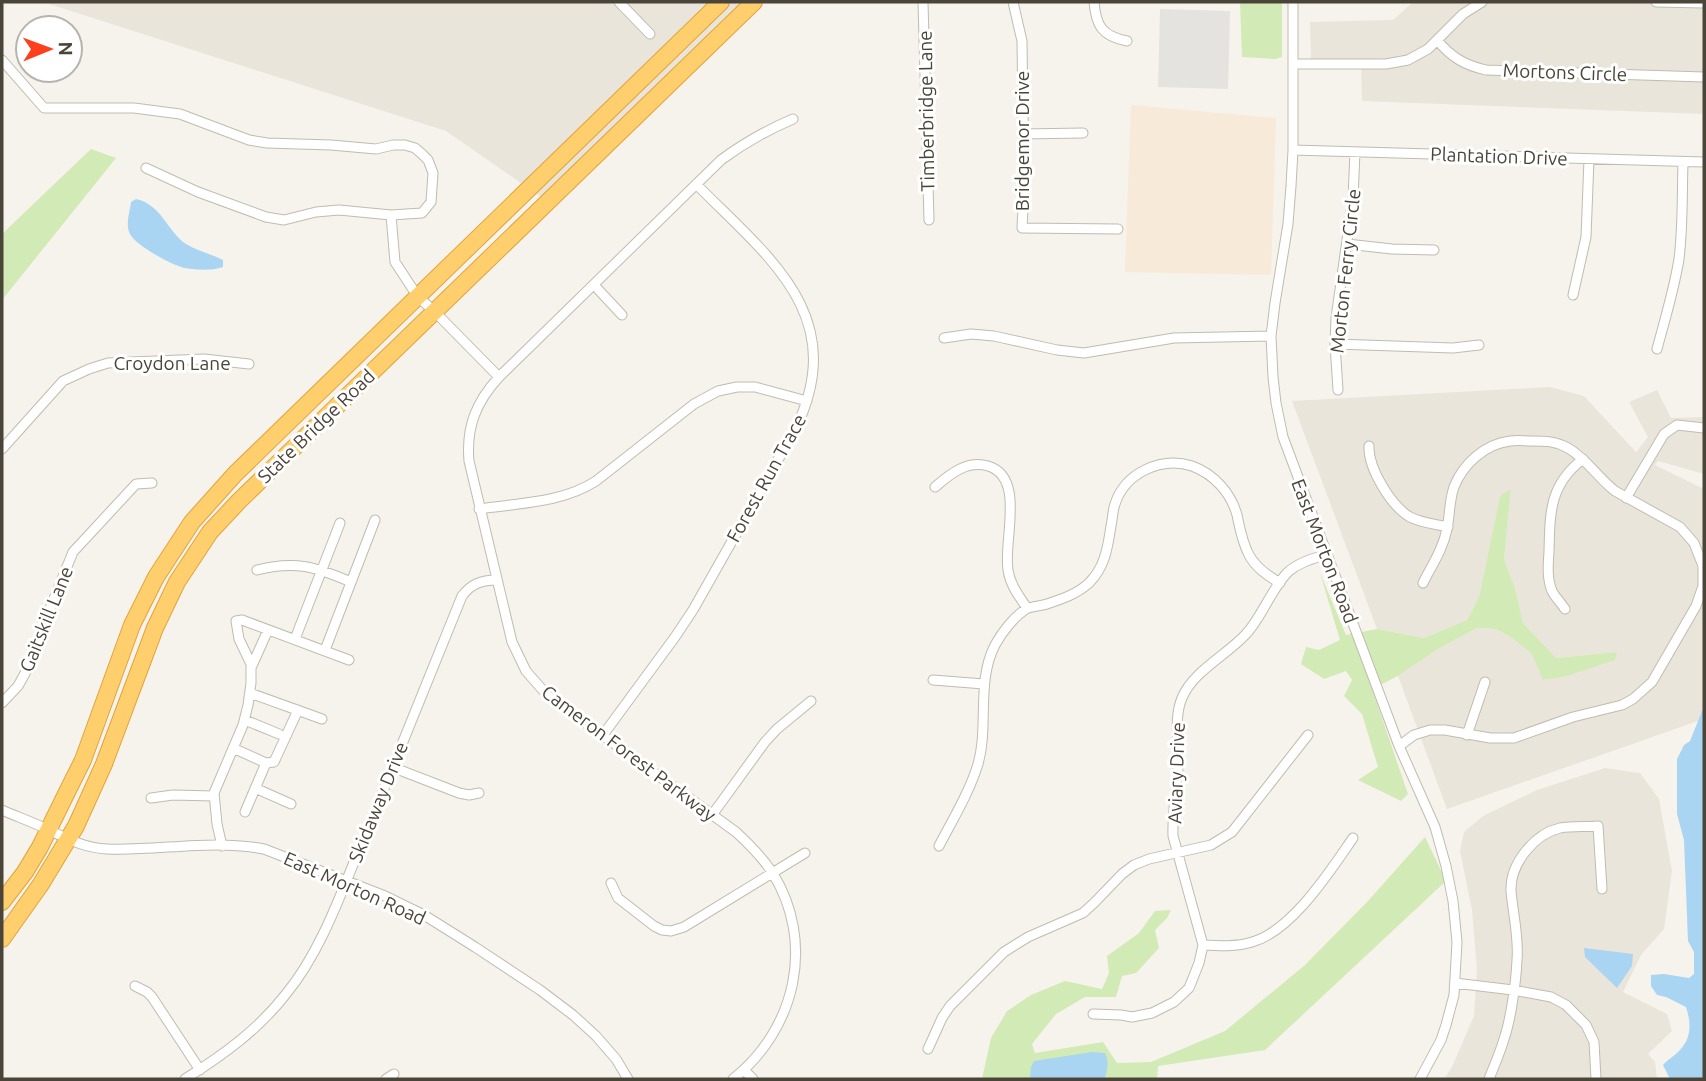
<svg xmlns="http://www.w3.org/2000/svg" width="1706" height="1081" font-family="Ubuntu,sans-serif">
<style>
.residential{fill:#eae5da}
.commercial{fill:#f7ead8}
.green{fill:#d2eab5}
.parking{fill:#e5e3e0}
.water{fill:#a9d4f2}
.lines{fill:none;stroke-linecap:round;stroke-linejoin:round}
.street-casing{stroke:#c2bbae;stroke-width:11}
.highway-casing{stroke:#e0a43c;stroke-width:18}
.street{stroke:#fff;stroke-width:9}
.highway{stroke:#ffcf6e;stroke-width:16}
.labels{text-anchor:middle;dominant-baseline:central;stroke-width:6;stroke-linejoin:round;paint-order:stroke}
.street-label{font-size:19px;fill:#4b4439;stroke:#fff}
</style>
<rect width="100%" height="100%" fill="#f6f3ec"/>
<path class="residential" d="M 43,2 L 744,2 L 544,199 L 446,131 Z
M 1413,2 L 1704,2 L 1704,114 L 1362,101 L 1361,59 L 1311,59 L 1310,22 L 1393,20 Z
M 1550,387 L 1584,396 L 1636,452 L 1648,437 L 1629,402 L 1657,390 L 1671,418 L 1704,417 L 1704,474 L 1658,461 L 1655,465 L 1704,489 L 1704,706 L 1698,721 L 1447,809 L 1398,676 L 1438,649 L 1477,628 L 1496,629 L 1512,638 L 1532,654 L 1544,680 L 1554,678 L 1617,652 L 1556,658 L 1523,623 L 1515,588 L 1504,559 L 1511,490 L 1500,496 L 1479,597 L 1467,620 L 1424,638 L 1377,629 L 1292,401 Z
M 1605,768 L 1640,773 L 1659,799 L 1672,871 L 1664,929 L 1641,955 L 1623,992 L 1667,1014 L 1672,1031 L 1648,1054 L 1655,1062 L 1657,1079 L 1444,1079 L 1452,1067 L 1474,1016 L 1477,969 L 1472,910 L 1460,851 L 1464,832 L 1483,816 L 1537,790 Z"/>
<path class="commercial" d="M 1131,105 L 1276,118 L 1271,275 L 1125,272 Z"/>
<path class="green" d="M 1240,2 L 1282,2 L 1282,57 L 1275,59 L 1242,57 Z
M 91,149 L 116,158 L 2,300 L 2,234 Z
M 1511,489 L 1504,559 L 1515,588 L 1523,623 L 1556,658 L 1617,652 L 1615,660 L 1567,676 L 1543,680 L 1532,654 L 1512,638 L 1496,629 L 1477,628 L 1438,649 L 1398,676 L 1372,689 L 1408,794 L 1401,801 L 1358,780 L 1378,767 L 1362,714 L 1344,696 L 1352,680 L 1346,671 L 1324,679 L 1301,664 L 1306,647 L 1319,650 L 1340,640 L 1320,573 L 1346,635 L 1377,629 L 1424,638 L 1467,620 L 1479,597 L 1500,496 Z
M 1425,837 L 1446,881 L 1265,1050 L 1158,1066 L 1157,1079 L 982,1079 L 991,1038 L 1007,1011 L 1031,995 L 1065,981 L 1102,989 L 1109,973 L 1107,956 L 1139,933 L 1155,911 L 1171,910 L 1167,918 L 1155,930 L 1159,948 L 1136,973 L 1122,976 L 1116,997 L 1085,997 L 1056,1014 L 1032,1044 L 1035,1053 L 1103,1042 L 1117,1063 L 1151,1062 L 1225,1031 L 1305,965 L 1368,901 Z"/>
<path class="parking" d="M 1160,9 L 1230,11 L 1228,89 L 1158,87 Z"/>
<path class="water" d="M 136,199 C 162,205 167,231 186,244 C 197,251 211,254 223,260 L 223,267 C 210,271 198,270 185,268 C 173,266 135,245 130,234 C 125,225 130,211 131,202 Z
M 1704,706 L 1704,1079 L 1670,1079 L 1663,1065 C 1668,1059 1675,1056 1680,1050 C 1692,1037 1691,1022 1686,1007 L 1666,997 L 1657,995 L 1651,986 L 1651,975 L 1664,974 L 1689,978 L 1694,974 L 1694,952 L 1688,941 L 1684,840 L 1677,814 L 1677,759 L 1684,745 L 1690,741 Z
M 1584,948 L 1633,954 L 1632,966 L 1617,988 L 1585,957 Z
M 1092,1052 L 1105,1053 C 1109,1061 1108,1071 1104,1079 L 1030,1079 L 1031,1067 L 1034,1061 Z"/>
<g class="lines">
<defs>
<path id="street" d="M 619,2 L 650,34
M 923,2 L 929,220
M 1013,2 L 1022,41 L 1024,188 L 1022,228 L 1118,229
M 1094,2 C 1096,26 1102,36 1127,41
M 1293,2 L 1293,150 L 1291,186 L 1288,224 L 1275,303 L 1271,336 L 1273,377 L 1276,403 L 1283,437 L 1399,746 L 1435,827 L 1446,866 L 1453,901 L 1457,942 L 1454,995 L 1446,1025 L 1441,1040 L 1420,1079
M 1656,2 L 1704,3
M 1437,40 C 1451,57 1464,65 1486,70 L 1704,77
M 2,60 L 44,108 L 134,108 L 180,114 L 249,140 L 267,143 L 331,145 L 376,149 L 393,145 L 405,145 L 415,148 L 422,154 L 428,160 L 433,173 L 431,202 L 422,213 L 391,215 L 395,262 L 418,297 L 434,311 L 499,377
M 1294,64 L 1386,64 L 1408,60 L 1428,49 L 1463,14 L 1482,2
M 1023,134 L 1083,133
M 1293,150 L 1704,162
M 146,168 L 198,192 L 266,217 L 284,220 L 316,212 L 339,210 L 391,215
M 1347,244 L 1392,249 L 1434,250
M 594,285 L 622,315
M 1573,295 L 1586,237 L 1589,159
M 944,338 L 971,334 L 994,336 L 1057,350 L 1084,353 L 1174,338 L 1271,336
M 1335,344 L 1453,348 L 1479,345
M 1657,349 C 1665,319 1674,290 1679,259 C 1683,227 1682,194 1683,162
M 1338,390 L 1335,344 L 1336,318 L 1353,198 L 1355,152
M 1369,446 C 1368,468 1391,506 1410,517 C 1421,523 1436,524 1448,527
M 2,449 L 63,381 L 89,369 L 108,363 L 204,359 L 249,364
M 935,487 C 950,474 967,460 988,466 C 1026,477 1003,541 1008,570 C 1010,585 1019,596 1027,608
M 1626,498 L 1664,434 L 1677,425 L 1704,428
M 479,509 C 519,503 562,503 596,481 L 694,404 L 718,391 L 737,387 L 755,387 L 807,401
M 257,570 C 295,560 316,567 351,582
M 1565,609 C 1561,603 1555,597 1552,591 C 1547,579 1548,565 1549,552 C 1550,513 1549,485 1583,459
M 295,639 L 340,523
M 325,650 L 375,520
M 251,668 L 268,630
M 933,680 L 984,684
M 250,693 L 322,719
M 2,703 L 18,686 L 29,666 L 49,611 L 73,552 L 136,484 L 152,483
M 245,720 L 279,734
M 603,735 L 675,637 L 693,610 L 796,428 C 850,315 768,257 696,184
M 1467,735 L 1485,682
M 1399,746 L 1414,735 L 1430,730 L 1445,730 L 1490,738 L 1514,738 L 1573,717 L 1622,705 L 1633,699 L 1652,682 L 1696,606 L 1703,586 L 1703,566 L 1694,543 L 1680,527 L 1615,491 C 1598,478 1587,459 1568,448 C 1556,441 1545,441 1531,441 C 1524,441 1517,440 1510,441 C 1485,444 1463,464 1454,487 C 1449,501 1450,515 1447,529 C 1443,549 1432,565 1423,583
M 233,748 L 266,763 L 274,762 L 298,710
M 392,767 L 459,793 L 469,795 L 479,793
M 255,788 L 291,804
M 151,798 L 173,795 L 214,796
M 2,810 C 18,817 35,823 51,831 C 70,840 86,848 107,849 C 159,851 212,839 264,849 L 385,896 L 424,915 L 475,947 L 540,990 L 573,1015 L 596,1036 L 616,1059 L 628,1079
M 245,812 L 266,763
M 712,815 L 765,742 L 777,729 L 811,701
M 222,846 L 217,824 L 214,793 L 243,725 L 248,705 L 251,683 L 251,664 L 239,639 L 236,621 L 242,620 L 349,660
M 939,846 C 952,821 970,791 978,764 C 989,725 976,682 995,645 C 1002,632 1014,617 1026,609 C 1032,606 1041,606 1047,604 C 1062,599 1077,594 1089,583 C 1107,565 1108,543 1112,520 C 1113,515 1113,509 1115,504 C 1125,473 1161,456 1192,466 C 1214,474 1231,493 1237,515 C 1240,529 1242,542 1249,555 C 1256,568 1268,576 1280,583
M 611,883 L 618,898 L 654,926 L 662,930 L 671,931 L 684,927 L 805,853
M 1203,945 C 1220,946 1236,947 1252,942 C 1292,931 1330,871 1353,838
M 1455,983 L 1513,990 L 1551,997 L 1566,1005 L 1586,1025 L 1594,1042 L 1596,1079
M 135,986 L 147,992 L 152,997 L 200,1070
M 1093,1014 L 1121,1015 L 1132,1017 L 1152,1013 L 1174,1002 L 1189,988 L 1199,963 L 1203,945 L 1173,836 C 1172,812 1177,790 1178,767 C 1180,744 1173,719 1182,698 C 1193,671 1227,655 1246,634 C 1262,617 1271,589 1288,572 C 1298,563 1313,558 1326,555
M 928,1049 L 942,1018 L 950,1006 L 1004,952 L 1028,937 L 1083,913 L 1095,902 L 1122,874 L 1134,865 L 1149,859 L 1211,845 L 1232,832 L 1308,735
M 744,1070 L 753,1079
M 185,1079 C 223,1055 258,1030 286,994 C 323,949 343,887 366,833 C 398,754 430,675 462,596 C 471,584 481,580 497,580
M 386,1079 L 394,1074
M 733,1079 C 796,1029 816,942 772,872 C 762,857 749,844 736,832 L 547,695 L 526,671 L 512,642 L 469,461 C 466,427 476,402 499,377 L 721,160 C 744,143 767,130 793,119
M 1489,1079 C 1494,1066 1500,1053 1504,1039 C 1511,1019 1516,982 1517,960 C 1519,937 1513,914 1511,891 C 1510,864 1534,834 1560,828 C 1572,826 1586,827 1598,826 L 1602,889"/>
<path id="highway" d="M 2,902 L 25,872 L 40,847 L 68,790 L 83,760 L 132,625 L 156,577 L 192,522 L 235,474 L 721,2
M 2,939 L 41,884 L 76,826 L 104,764 L 155,628 L 177,582 L 210,532 L 239,501 L 754,2"/>
</defs>
<use href="#street" class="street-casing"/>
<use href="#highway" class="highway-casing"/>
<use href="#street" class="street"/>
<use href="#highway" class="highway"/>
</g>
<g class="labels">
<g class="street-label">
<text transform="translate(1565 72) rotate(2)">Mortons Circle</text>
<text transform="translate(926 111) rotate(-91)">Timberbridge Lane</text>
<text transform="translate(1022 141) rotate(-90)">Bridgemor Drive</text>
<text transform="translate(1499 156) rotate(2)">Plantation Drive</text>
<text transform="translate(1345 271) rotate(-84)">Morton Ferry Circle</text>
<text x="172" y="363">Croydon Lane</text>
<text transform="translate(316 426) rotate(-44)">State Bridge Road</text>
<text transform="translate(766 478) rotate(-61)">Forest Run Trace</text>
<text transform="translate(1325 551) rotate(69)">East Morton Road</text>
<text transform="translate(46 619) rotate(-68)">Gaitskill Lane</text>
<text transform="translate(629 753) rotate(37)">Cameron Forest Parkway</text>
<text transform="translate(1176 773) rotate(-88)">Aviary Drive</text>
<text transform="translate(378 802) rotate(-68)">Skidaway Drive</text>
<text transform="translate(355 888) rotate(24)">East Morton Road</text>
</g>
</g>
<rect width="1706" height="1081" fill="none" stroke="#4b4439" stroke-width="7"/>
<g transform="translate(49 49) rotate(89)"><circle r="33" fill="#ffffff" stroke="#b7b4b0" stroke-width="2"/>
<path d="M0-5L12 26L0 18L-12 26Z" fill="#fc3f1d"/>
<text y="-10" font-size="19" font-weight="bold" text-anchor="middle" fill="#4b4439">N</text>
</g>
</svg>
